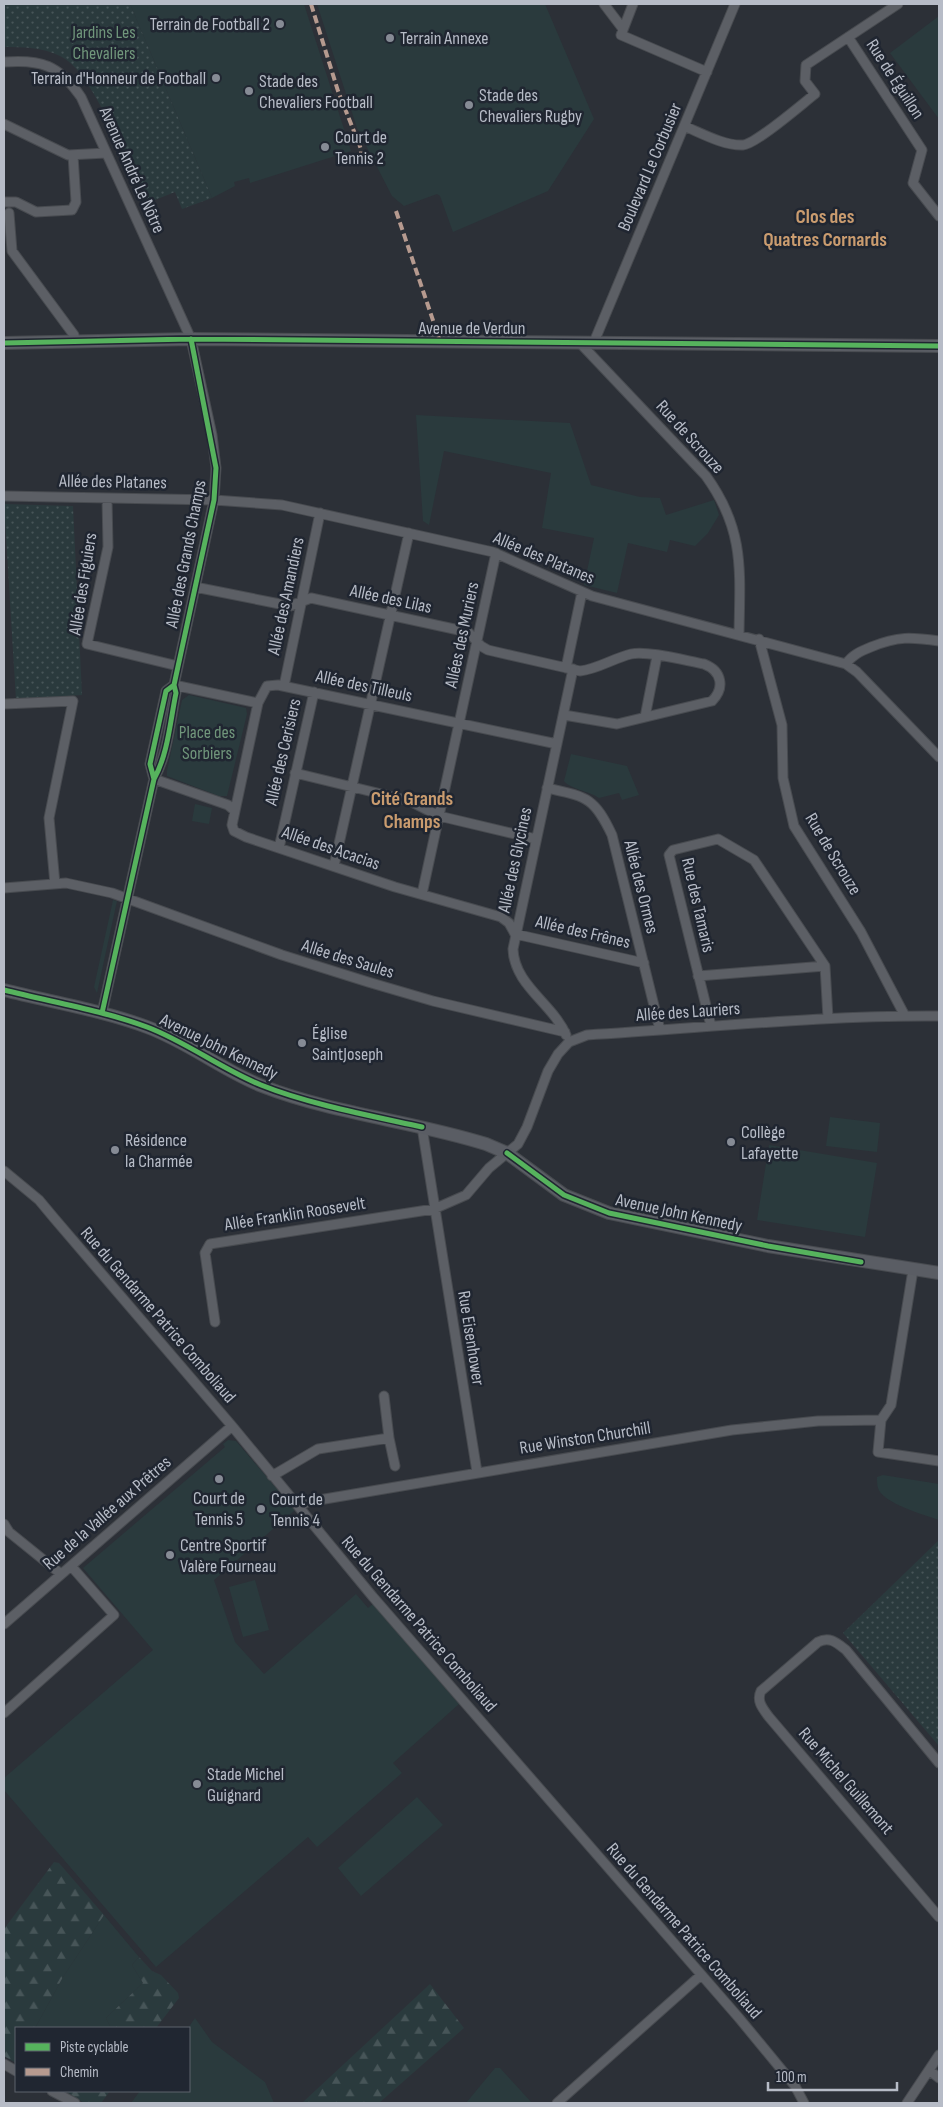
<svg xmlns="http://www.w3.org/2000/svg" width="943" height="2107" font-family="'Sofia Sans Condensed',sans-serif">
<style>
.green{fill:#2a3a3d}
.forest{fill:url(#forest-firs)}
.garden{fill:url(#garden-dots)}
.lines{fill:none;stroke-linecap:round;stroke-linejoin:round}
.minor-casing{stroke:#484b50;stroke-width:11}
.secondary-casing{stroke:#484b50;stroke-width:14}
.minor{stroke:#5c5f65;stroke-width:9}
.secondary{stroke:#5a5d64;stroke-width:12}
.quiet{stroke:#b69a8f;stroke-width:4;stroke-dasharray:8 4;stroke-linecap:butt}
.cycleway-casing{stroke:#202631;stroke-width:8}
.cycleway{stroke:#56b35d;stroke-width:5}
.poi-dot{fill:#868b95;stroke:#202631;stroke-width:2}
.labels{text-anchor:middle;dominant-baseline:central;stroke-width:5;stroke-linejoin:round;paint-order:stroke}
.poi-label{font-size:18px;fill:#b7bcc7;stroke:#202631;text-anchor:start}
.park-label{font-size:18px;fill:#70967b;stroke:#202631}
.street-label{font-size:18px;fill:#b7bcc7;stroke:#202631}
.quarter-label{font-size:20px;font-weight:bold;fill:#ca9c6f;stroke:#202631}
</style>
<defs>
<pattern id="forest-firs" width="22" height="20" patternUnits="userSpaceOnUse" patternTransform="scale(1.25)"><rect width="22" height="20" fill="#2a3a3d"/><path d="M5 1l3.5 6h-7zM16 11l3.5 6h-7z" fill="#475558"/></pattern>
<pattern id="garden-dots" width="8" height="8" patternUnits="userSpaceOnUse" patternTransform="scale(1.25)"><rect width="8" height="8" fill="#2a3a3d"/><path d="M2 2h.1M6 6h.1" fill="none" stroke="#475558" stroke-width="1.8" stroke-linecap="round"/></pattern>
</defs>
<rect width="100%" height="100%" fill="#2c3037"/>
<path class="green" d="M 130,4 L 304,4 L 351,151 L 250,183 L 249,178 L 234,182 L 235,186 L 212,198 Z
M 317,4 L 545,4 L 594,119 L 548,191 L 453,232 L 440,196 L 437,194 L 404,206 L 392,196 L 357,128 Z
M 939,16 L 939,119 L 890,53 Z
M 416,415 L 570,423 L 591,485 L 640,497 L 660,498 L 666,515 L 714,500 L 719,515 L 708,533 L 695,546 L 670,540 L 667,552 L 628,543 L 617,593 L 584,585 L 594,538 L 542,528 L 551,473 L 444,451 L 429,525 L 423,521 Z
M 189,695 L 246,708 L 247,714 L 227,796 L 219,796 L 167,776 L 167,771 L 182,700 Z
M 571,754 L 627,766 L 639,795 L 622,800 L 619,793 L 599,798 C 589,791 570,789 564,781 Z
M 195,804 L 212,808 L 209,824 L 192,821 Z
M 113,900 L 117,901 L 97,993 L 94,987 Z
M 830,1117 L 880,1123 L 877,1152 L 826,1146 Z
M 769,1145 L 877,1163 L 865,1237 L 757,1220 Z
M 228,1440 L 236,1441 L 295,1510 L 214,1580 L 235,1642 L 264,1674 L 356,1594 L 368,1608 L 374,1603 L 459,1704 L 393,1763 L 402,1773 L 317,1847 L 308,1837 L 156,1967 L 4,1790 L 4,1778 L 153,1650 L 83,1568 L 225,1447 L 223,1444 Z
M 883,1475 L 939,1484 L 939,1520 C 925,1515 882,1503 878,1488 C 877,1485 877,1480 877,1477 Z
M 255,1580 L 269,1630 L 243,1637 L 229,1587 Z
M 417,1797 L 443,1825 L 361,1896 L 338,1868 Z
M 104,1915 L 139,1957 L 132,1965 L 143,1983 L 106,2018 L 111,2028 L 35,2028 L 63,1977 Z
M 195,2018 L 212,2042 L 265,2082 L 274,2103 L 131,2103 L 140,2091 L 189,2091 L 188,2028 Z
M 495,2068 L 500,2068 L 532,2103 L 466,2103 Z"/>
<path class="forest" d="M 54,1862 L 59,1863 L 104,1915 L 63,1977 L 35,2028 L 16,2028 L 16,2063 L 4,2056 L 4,1929 Z
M 139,1957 L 152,1971 L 161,1975 L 178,1993 L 179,1998 L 156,2028 L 111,2028 L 106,2018 L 143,1983 L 132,1965 Z
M 430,1984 L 464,2028 L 379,2103 L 302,2103 Z
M 65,2091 L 110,2091 L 101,2103 L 84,2103 Z"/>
<path class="garden" d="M 4,4 L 130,4 L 212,198 L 182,209 L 175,192 L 145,204 C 128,168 94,71 60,56 C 41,47 24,47 4,47 Z
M 4,504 L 73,506 L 82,695 L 16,700 Z
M 939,1540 L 939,1746 L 843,1633 Z"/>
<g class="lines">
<defs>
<path id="minor" d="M 604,4 L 623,29
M 633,4 L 621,35 L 707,72
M 848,37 L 922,150 L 913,183 L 939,216
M 4,62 C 41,59 59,65 81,97 L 191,339 L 212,435 L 216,468 L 214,500 L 174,685 L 176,693 C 170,722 168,754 154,779 L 102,1013
M 4,124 L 68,155 L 106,153
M 684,126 C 701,133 724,146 743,145 C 756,144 802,104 815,94 L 805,81 L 806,65 L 898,4
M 4,202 L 16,202 L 36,212 L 72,210 L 76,202 L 73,155
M 9,213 L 12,251 L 74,335 L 75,342
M 579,342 L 706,476 C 745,530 740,571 739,634
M 594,342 L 735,4
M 4,496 L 214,500 L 282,505 L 493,552 L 592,596 L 846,664 L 857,672 L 939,757
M 107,498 L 108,547 L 87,644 L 178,666
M 195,587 L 290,606 L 311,598 L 468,632 L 481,646 L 488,650 L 580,671 C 598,669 614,658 631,654 C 647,650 687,661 704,664 C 722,671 725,688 712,701 L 617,724 L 564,715
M 759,639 L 782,725 L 783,778 L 794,826 L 861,932 L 905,1016
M 846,664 C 852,655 861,651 871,647 C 898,636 911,637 939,641
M 566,668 L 582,592
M 174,685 L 258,703 L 267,686 L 278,685 L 557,744
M 284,686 L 320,513
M 4,704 L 73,701 L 49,818 L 55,884
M 645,717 L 657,656
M 295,773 L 410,801 L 439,816 L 536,839
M 154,779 L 228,805 L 235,811 L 232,825 L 234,831 L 246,837 L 395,887 L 501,917 L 509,923 L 515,934 L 644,963
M 154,779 L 150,764 L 166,691 L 174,685
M 547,788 C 587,797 594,797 612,835 L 660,1030
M 235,811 L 258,703
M 279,848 L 314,692
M 334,866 L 409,533
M 4,888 L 66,883 L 112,893 L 282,955 L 368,982 L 433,1001 L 565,1032
M 422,894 L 496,553
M 698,976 L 825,966
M 711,1026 L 669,855 L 673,850 L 718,839 L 754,860 L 825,966 L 828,1018
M 566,1035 C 553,1004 514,985 513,949 L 573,669
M 422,1127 L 477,1472
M 4,1171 L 39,1200 L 54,1218 L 232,1426 L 373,1597 L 739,2018 L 795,2086 L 804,2103
M 913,1270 L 891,1405 L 881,1420 L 878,1452 L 939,1461
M 215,1322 L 205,1253 L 210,1244 L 434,1209 L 466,1195 L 489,1168 L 518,1144 L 527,1127 L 548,1071 L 558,1054 L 569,1042 L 587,1035 C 705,1028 822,1015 939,1016
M 389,1438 L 395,1466
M 272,1476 L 318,1449 L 389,1438 L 384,1396
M 299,1507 L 307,1502 L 732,1430 L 818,1421 L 881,1420
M 4,1524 L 9,1532 L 61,1574
M 4,1624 L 232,1426
M 4,1713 L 114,1615 L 72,1567
M 939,1763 L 846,1650 C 837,1643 830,1636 818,1642 L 761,1691 C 756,1701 763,1709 769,1717 L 939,1917
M 4,2064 L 16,2071
M 929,2070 L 939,2078
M 52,2091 L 75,2103
M 557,2103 L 701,1975
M 907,2103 L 939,2055"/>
<path id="secondary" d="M 4,343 L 191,339 L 939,346
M 4,990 C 51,1002 101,1010 147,1027 C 188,1042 222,1070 262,1086 C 334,1114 413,1121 486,1144 L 507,1153 L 564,1195 L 609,1213 L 768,1246 L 939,1273"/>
</defs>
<use href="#minor" class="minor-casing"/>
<use href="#secondary" class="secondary-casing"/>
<use href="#minor" class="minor"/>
<use href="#secondary" class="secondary"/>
<path class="quiet" d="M 311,4 L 338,91 L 361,149 L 361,157
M 396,211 L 440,341"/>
<defs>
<path id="cycleway" d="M 4,343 L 191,339 L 939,346
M 154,779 L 150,764 L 166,691 L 174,685
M 4,990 C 51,1002 101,1010 147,1027 C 187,1042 221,1069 261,1085 C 308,1104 372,1116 422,1127
M 102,1013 L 154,779 C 168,754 170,722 176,693 L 174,685 L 214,500 L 216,468 L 191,339
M 507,1153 L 564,1195 L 609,1213 L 768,1246 L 861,1262"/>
</defs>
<use href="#cycleway" class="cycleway-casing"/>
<use href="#cycleway" class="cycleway"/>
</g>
<g class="poi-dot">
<circle cx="280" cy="24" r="5"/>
<circle cx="390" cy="38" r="5"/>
<circle cx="216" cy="78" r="5"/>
<circle cx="249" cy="91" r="5"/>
<circle cx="469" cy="105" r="5"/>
<circle cx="325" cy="147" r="5"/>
<circle cx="302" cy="1043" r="5"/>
<circle cx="731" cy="1142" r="5"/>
<circle cx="115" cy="1150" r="5"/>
<circle cx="219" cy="1479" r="5"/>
<circle cx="261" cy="1509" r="5"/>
<circle cx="170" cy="1555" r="5"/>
<circle cx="197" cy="1784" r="5"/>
</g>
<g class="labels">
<g class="poi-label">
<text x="270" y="24" text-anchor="end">Terrain de Football 2</text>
<text x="400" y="38">Terrain Annexe</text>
<text x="206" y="78" text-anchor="end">Terrain d'Honneur de Football</text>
<text x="259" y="81">Stade des<tspan x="259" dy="21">Chevaliers Football</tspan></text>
<text x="479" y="95">Stade des<tspan x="479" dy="21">Chevaliers Rugby</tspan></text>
<text x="335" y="137">Court de<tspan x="335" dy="21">Tennis 2</tspan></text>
<text x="312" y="1033">Église<tspan x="312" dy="21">SaintJoseph</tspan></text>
<text x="741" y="1132">Collège<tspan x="741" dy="21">Lafayette</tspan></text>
<text x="125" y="1140">Résidence<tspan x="125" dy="21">la Charmée</tspan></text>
<text x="219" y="1498" text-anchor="middle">Court de<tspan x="219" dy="21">Tennis 5</tspan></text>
<text x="271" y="1499">Court de<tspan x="271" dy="21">Tennis 4</tspan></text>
<text x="180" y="1545">Centre Sportif<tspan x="180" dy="21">Valère Fourneau</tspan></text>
<text x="207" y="1774">Stade Michel<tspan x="207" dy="21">Guignard</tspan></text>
</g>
<g class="park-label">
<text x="104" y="32">Jardins Les<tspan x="104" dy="21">Chevaliers</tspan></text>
<text x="207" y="732">Place des<tspan x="207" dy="21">Sorbiers</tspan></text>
</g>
<g class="street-label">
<text transform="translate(895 79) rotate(57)">Rue de Éguillon</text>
<text transform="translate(650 167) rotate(-67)">Boulevard Le Corbusier</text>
<text transform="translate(132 170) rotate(66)">Avenue André Le Nôtre</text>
<text x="472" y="328">Avenue de Verdun</text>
<text transform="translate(690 437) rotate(48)">Rue de Scrouze</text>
<text transform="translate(113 482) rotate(1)">Allée des Platanes</text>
<text transform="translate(186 554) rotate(-79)">Allée des Grands Champs</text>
<text transform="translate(544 558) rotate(23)">Allée des Platanes</text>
<text transform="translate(83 584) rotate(-81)">Allée des Figuiers</text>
<text transform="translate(286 596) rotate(-78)">Allée des Amandiers</text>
<text transform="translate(391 599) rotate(12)">Allée des Lilas</text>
<text transform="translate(462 635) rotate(-78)">Allées des Muriers</text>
<text transform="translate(364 686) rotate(12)">Allée des Tilleuls</text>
<text transform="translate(283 752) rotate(-77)">Allée des Cerisiers</text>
<text transform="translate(331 848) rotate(19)">Allée des Acacias</text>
<text transform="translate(833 854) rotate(59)">Rue de Scrouze</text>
<text transform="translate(515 860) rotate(-78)">Allée des Glycines</text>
<text transform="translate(641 887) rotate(76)">Allée des Ormes</text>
<text transform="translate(698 905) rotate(77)">Rue des Tamaris</text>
<text transform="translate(583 932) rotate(13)">Allée des Frênes</text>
<text transform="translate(348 959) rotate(17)">Allée des Saules</text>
<text transform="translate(688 1012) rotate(-4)">Allée des Lauriers</text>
<text transform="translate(219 1047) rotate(26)">Avenue John Kennedy</text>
<text transform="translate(679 1213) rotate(12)">Avenue John Kennedy</text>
<text transform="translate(295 1214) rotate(-9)">Allée Franklin Roosevelt</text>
<text transform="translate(158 1315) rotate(49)">Rue du Gendarme Patrice Comboliaud</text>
<text transform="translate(471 1338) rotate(81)">Rue Eisenhower</text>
<text transform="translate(585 1438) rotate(-9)">Rue Winston Churchill</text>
<text transform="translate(107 1513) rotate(-41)">Rue de la Vallée aux Prêtres</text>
<text transform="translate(419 1624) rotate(49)">Rue du Gendarme Patrice Comboliaud</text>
<text transform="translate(846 1781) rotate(49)">Rue Michel Guillemont</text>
<text transform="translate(684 1931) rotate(49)">Rue du Gendarme Patrice Comboliaud</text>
</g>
<g class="quarter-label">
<text x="825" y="217">Clos des<tspan x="825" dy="23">Quatres Cornards</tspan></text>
<text x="412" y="799">Cité Grands<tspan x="412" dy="23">Champs</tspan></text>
</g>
</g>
<rect width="943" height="2107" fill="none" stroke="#b7bcc7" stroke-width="10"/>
<rect x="15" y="2027" width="175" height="65" fill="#202631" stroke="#5c626d"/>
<rect x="25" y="2043" width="25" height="8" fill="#56b35d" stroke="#5c626d"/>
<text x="60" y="2052" font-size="15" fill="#b7bcc7">Piste cyclable</text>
<rect x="25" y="2068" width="25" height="8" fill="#b69a8f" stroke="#5c626d"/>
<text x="60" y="2077" font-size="15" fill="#b7bcc7">Chemin</text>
<path d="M768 2082v8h129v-8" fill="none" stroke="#b7bcc7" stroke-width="2.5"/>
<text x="776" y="2082" font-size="15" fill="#b7bcc7" stroke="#202631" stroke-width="4" paint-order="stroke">100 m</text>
</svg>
